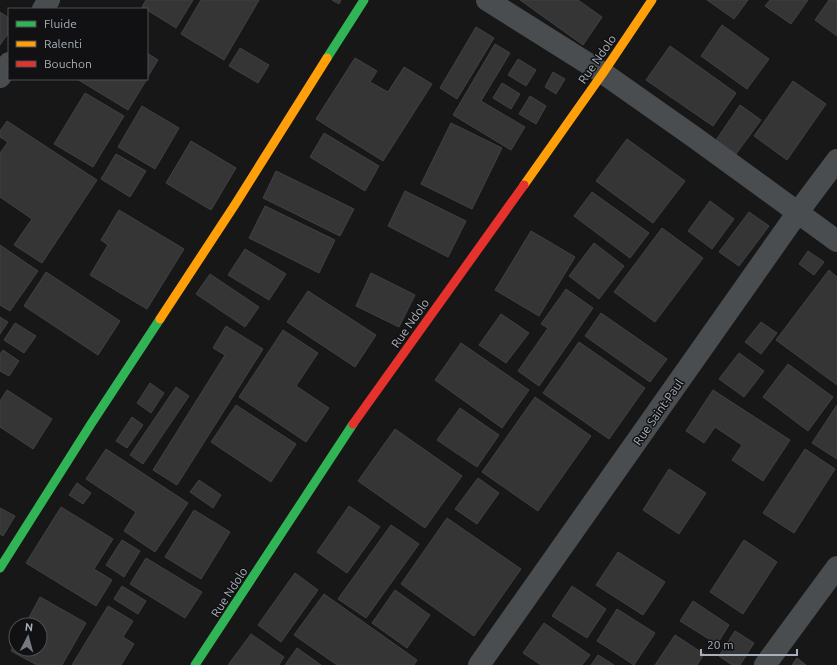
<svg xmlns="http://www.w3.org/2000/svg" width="837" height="665" font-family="Ubuntu,sans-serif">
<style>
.building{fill:#353536;stroke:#3f4143}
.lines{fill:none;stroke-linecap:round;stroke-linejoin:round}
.street{stroke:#4a4d50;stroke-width:22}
.fast{stroke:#30b455;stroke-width:9}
.slow{stroke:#ff9f0a;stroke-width:9}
.jam{stroke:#e5322d;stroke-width:9}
.labels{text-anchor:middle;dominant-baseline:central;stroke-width:3;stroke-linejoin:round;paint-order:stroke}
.street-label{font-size:12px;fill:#a7b0b8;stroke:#111113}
</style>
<rect width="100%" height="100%" fill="#171717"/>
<path class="building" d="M 146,0 L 193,0 L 176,28 L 147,10 L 147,9 L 142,7 Z
M 201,0 L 259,0 L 224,60 L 181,34 Z
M 332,0 L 341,0 L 339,4 Z
M 520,0 L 578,0 L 602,17 L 583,45 Z
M 707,0 L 748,0 L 734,19 Z
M 770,0 L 808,0 L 791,24 L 765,6 Z
M 829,0 L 837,0 L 837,36 L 815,20 Z
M 0,12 L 9,18 L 9,32 L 0,45 Z
M 722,25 L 769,59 L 747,89 L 701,56 Z
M 476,27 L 494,38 L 457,99 L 440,88 Z
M 495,44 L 510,53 L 481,101 L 525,127 L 511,150 L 453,115 Z
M 670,46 L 736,93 L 713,126 L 646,80 Z
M 240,48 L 269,65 L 258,83 L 229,66 Z
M 147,53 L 158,60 L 147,78 Z
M 355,58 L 377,71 L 370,82 L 388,92 L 404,67 L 432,84 L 383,161 L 316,119 Z
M 518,59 L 536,70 L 526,86 L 508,75 Z
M 553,72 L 565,79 L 556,94 L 545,87 Z
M 77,79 L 147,79 L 128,110 Z
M 793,81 L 826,104 L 787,160 L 754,136 Z
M 502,83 L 520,94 L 511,109 L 493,98 Z
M 85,93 L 124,116 L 93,167 L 54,144 Z
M 530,96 L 546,106 L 536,124 L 519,114 Z
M 740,105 L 761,120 L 736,154 L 716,140 Z
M 142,106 L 179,128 L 155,169 L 118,147 Z
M 7,121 L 97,180 L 42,263 L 14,245 L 32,219 L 0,197 L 0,153 L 8,142 L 0,137 L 0,131 Z
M 451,123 L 502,148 L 472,209 L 421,184 Z
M 324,133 L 379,166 L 365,191 L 310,157 Z
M 627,139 L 685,181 L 653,223 L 596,181 Z
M 191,141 L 236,168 L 211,210 L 166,183 Z
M 116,154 L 146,171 L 130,197 L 101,179 Z
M 276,171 L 354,209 L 340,236 L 263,198 Z
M 405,191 L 466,221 L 448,257 L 388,226 Z
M 592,192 L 649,233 L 630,258 L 574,216 Z
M 710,201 L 734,219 L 712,249 L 688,231 Z
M 265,206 L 335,240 L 319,273 L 249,238 Z
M 119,210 L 184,249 L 147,309 L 90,275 L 108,245 L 101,240 Z
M 749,212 L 769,226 L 739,266 L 719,252 Z
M 662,228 L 703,258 L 655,322 L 614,292 Z
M 531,231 L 575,257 L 539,316 L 495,290 Z
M 594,243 L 624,266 L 599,299 L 569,276 Z
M 0,245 L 38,271 L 10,311 L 0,305 Z
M 245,249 L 286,274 L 269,300 L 228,275 Z
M 808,251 L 824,262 L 814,275 L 799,264 Z
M 829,270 L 837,277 L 837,385 L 776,340 Z
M 46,272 L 120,321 L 98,355 L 24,306 Z
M 371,273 L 415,295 L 399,327 L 356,306 Z
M 210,274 L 259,307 L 245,327 L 196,294 Z
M 566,289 L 593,308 L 539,386 L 518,371 L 548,328 L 541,324 Z
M 308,291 L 376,335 L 355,367 L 287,322 Z
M 601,313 L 667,359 L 650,382 L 585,336 Z
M 501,314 L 529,333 L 506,363 L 479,345 Z
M 0,317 L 8,322 L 0,334 Z
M 761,322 L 777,333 L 761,354 L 745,342 Z
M 15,323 L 36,336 L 24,353 L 4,340 Z
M 226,326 L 263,349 L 177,485 L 153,470 L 225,355 L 213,348 Z
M 283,330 L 318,353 L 296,386 L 329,408 L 306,442 L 239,397 Z
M 579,342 L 645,388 L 609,439 L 543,393 Z
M 461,343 L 529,390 L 502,428 L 435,380 Z
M 3,350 L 19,361 L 9,376 L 0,371 L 0,354 Z
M 739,353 L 764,371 L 744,397 L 719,379 Z
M 788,364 L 833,397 L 808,431 L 763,397 Z
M 150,383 L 164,393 L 151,413 L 137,403 Z
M 176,387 L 189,396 L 143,464 L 130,455 Z
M 7,390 L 52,419 L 33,449 L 0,427 L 0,401 Z
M 713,390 L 790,440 L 763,481 L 732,460 L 742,445 L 715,427 L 704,443 L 686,431 Z
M 535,397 L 591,436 L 538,511 L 482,472 Z
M 236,405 L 296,444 L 271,482 L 211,442 Z
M 837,405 L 837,459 L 812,443 Z
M 460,408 L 499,435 L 477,467 L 437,440 Z
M 132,417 L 143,425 L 127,448 L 116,441 Z
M 395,429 L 462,476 L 425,528 L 358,481 Z
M 106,449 L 188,503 L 155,552 L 124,531 L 136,512 L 86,479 Z
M 805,449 L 835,469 L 794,533 L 763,513 Z
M 669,469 L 706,493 L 679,534 L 643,510 Z
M 478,478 L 499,493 L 477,524 L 455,509 Z
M 199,480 L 221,495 L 213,508 L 190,492 Z
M 77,483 L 91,493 L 83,504 L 69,495 Z
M 349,506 L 380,527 L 347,573 L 317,552 Z
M 61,507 L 113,539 L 94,569 L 112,580 L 96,606 L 26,563 Z
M 0,508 L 15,516 L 3,536 L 0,534 Z
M 194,510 L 230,532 L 201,579 L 165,557 Z
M 447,518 L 521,569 L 474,636 L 401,584 Z
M 391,525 L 419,544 L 366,618 L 338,599 Z
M 122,540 L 140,551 L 124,577 L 106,565 Z
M 744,540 L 777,562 L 743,614 L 710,592 Z
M 618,552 L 665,582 L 643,615 L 596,585 Z
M 146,558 L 202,592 L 185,618 L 130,584 Z
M 295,573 L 318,590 L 281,642 L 258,625 Z
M 122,586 L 146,601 L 138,614 L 114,599 Z
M 572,586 L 606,609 L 587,638 L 552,616 Z
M 395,590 L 430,615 L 407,648 L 372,623 Z
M 324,594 L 417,660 L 414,665 L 337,665 L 294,635 Z
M 40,597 L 86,623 L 62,665 L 37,665 L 11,651 L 16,641 L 16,649 L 40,649 L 40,625 L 25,625 Z
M 693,601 L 729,625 L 717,644 L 680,621 Z
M 108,606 L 133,621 L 123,637 L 134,644 L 121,665 L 72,665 Z
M 617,609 L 655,633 L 634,665 L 597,641 Z
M 544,623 L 590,655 L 582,665 L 541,665 L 523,653 Z
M 735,631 L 754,643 L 740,665 L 732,665 L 719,656 Z
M 251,634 L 284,657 L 279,665 L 228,665 Z
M 675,635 L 704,654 L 697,665 L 655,665 Z
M 297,648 L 321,665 L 285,665 Z
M 598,655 L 614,665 L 591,665 Z
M 797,658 L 806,665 L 792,665 Z"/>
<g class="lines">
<path class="street" d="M 487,0 L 603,73 L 694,137 L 837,241
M 43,9 L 49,0
M 0,77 L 9,63
M 479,665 L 798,212 L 837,160
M 765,665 L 837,567"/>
<path class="fast" d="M 327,58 L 364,0
M 0,568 L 91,424 L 160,319
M 195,665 L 353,424"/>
<path class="slow" d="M 524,185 L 603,73 L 652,0
M 160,319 L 236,203 L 327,58"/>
<path class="jam" d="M 353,424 L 524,185"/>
</g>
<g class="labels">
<g class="street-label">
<text transform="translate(597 59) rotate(-55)">Rue Ndolo</text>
<text transform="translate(410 323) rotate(-55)">Rue Ndolo</text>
<text transform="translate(658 412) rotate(-55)">Rue Saint-Paul</text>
<text transform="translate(229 592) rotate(-57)">Rue Ndolo</text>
</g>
</g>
<rect x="8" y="8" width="140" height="72" fill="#111113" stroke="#4d5155"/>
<rect x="16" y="21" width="20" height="6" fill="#30b455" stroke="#4d5155"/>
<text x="44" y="28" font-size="12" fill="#a7b0b8">Fluide</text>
<rect x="16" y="41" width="20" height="6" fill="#ff9f0a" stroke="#4d5155"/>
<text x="44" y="48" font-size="12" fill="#a7b0b8">Ralenti</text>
<rect x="16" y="61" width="20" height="6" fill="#e5322d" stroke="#4d5155"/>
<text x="44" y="68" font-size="12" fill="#a7b0b8">Bouchon</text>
<g transform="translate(28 637) rotate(6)"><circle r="19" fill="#111113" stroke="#4d5155"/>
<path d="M0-3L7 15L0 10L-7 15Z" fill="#757a80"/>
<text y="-6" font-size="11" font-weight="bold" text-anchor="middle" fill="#a7b0b8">N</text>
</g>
<path d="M701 649v6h96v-6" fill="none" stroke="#a7b0b8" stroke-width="2"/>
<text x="707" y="649" font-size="12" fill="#a7b0b8" stroke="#111113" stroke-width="3" paint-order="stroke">20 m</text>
</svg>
